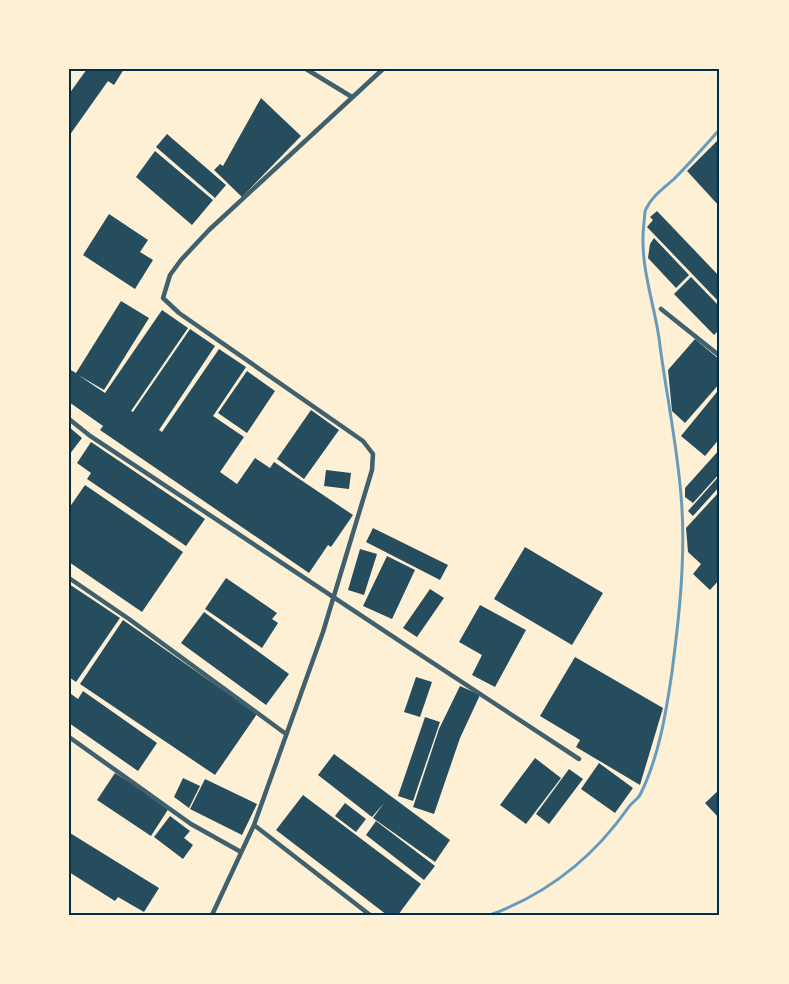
<svg xmlns="http://www.w3.org/2000/svg" width="789" height="984" font-family="'Public Sans',sans-serif">
<style>
.lines{fill:none;stroke-linecap:round;stroke-linejoin:round}
.stream{stroke:#669bbc;stroke-width:3}
.building{fill:#264d5e}
.minor{stroke:#3f606c;stroke-width:4.5}
.neatline{fill:none;stroke:#003049;stroke-width:2}
</style>
<rect width="100%" height="100%" fill="#fdf0d5"/>
<g class="lines">
<path class="stream" d="M 490,915 C 547,894 593,858 628,808 C 631,803 637,800 640,795 C 659,757 666,713 672,672 C 679,618 685,564 682,509 C 679,452 666,395 659,338 C 653,298 639,264 644,222 C 645,218 644,212 646,209 C 652,196 664,188 674,179 C 690,163 705,146 720,129"/>
</g>
<path class="building" d="M 87,69 L 124,69 L 114,85 L 108,81 L 69,136 L 69,94 Z
M 261,98 L 301,136 L 242,197 L 214,170 L 220,164 L 223,166 Z
M 167,134 L 226,185 L 215,198 L 156,147 Z
M 718,140 L 720,142 L 720,207 L 687,171 Z
M 155,151 L 213,200 L 192,225 L 136,177 Z
M 657,211 L 720,277 L 720,303 L 647,227 L 653,220 L 650,217 Z
M 109,214 L 148,240 L 140,252 L 153,260 L 135,289 L 83,255 Z
M 654,238 L 689,275 L 676,288 L 648,258 L 650,244 Z
M 691,277 L 720,307 L 720,329 L 714,335 L 674,294 Z
M 121,301 L 149,318 L 104,390 L 78,375 L 105,393 L 162,310 L 188,328 L 131,411 L 133,412 L 190,329 L 215,346 L 159,430 L 162,432 L 219,349 L 246,367 L 213,416 L 244,437 L 220,472 L 237,484 L 255,458 L 270,468 L 274,462 L 353,515 L 331,547 L 328,545 L 309,573 L 100,430 L 103,426 L 69,402 L 69,369 L 76,373 Z
M 695,339 L 720,360 L 720,383 L 685,423 L 672,411 L 668,370 Z
M 247,371 L 275,391 L 247,433 L 218,413 Z
M 717,392 L 720,395 L 720,438 L 705,456 L 681,436 Z
M 311,410 L 339,430 L 304,479 L 277,459 Z
M 69,427 L 82,438 L 69,455 Z
M 91,442 L 205,519 L 186,546 L 87,479 L 91,473 L 77,463 Z
M 720,449 L 720,473 L 693,503 L 685,497 L 685,488 Z
M 326,470 L 351,473 L 349,489 L 324,486 Z
M 720,475 L 720,486 L 693,516 L 688,511 Z
M 85,485 L 183,552 L 142,612 L 69,562 L 69,508 Z
M 720,491 L 720,579 L 710,590 L 693,574 L 701,564 L 688,552 L 686,528 Z
M 373,528 L 448,565 L 440,580 L 366,542 Z
M 525,547 L 603,593 L 572,645 L 494,599 Z
M 360,549 L 377,554 L 364,595 L 348,590 Z
M 387,556 L 415,570 L 392,619 L 363,606 Z
M 226,578 L 277,613 L 272,619 L 278,623 L 262,648 L 205,609 Z
M 69,584 L 120,618 L 76,682 L 69,677 Z
M 430,589 L 444,598 L 417,637 L 403,628 Z
M 480,605 L 526,630 L 495,687 L 472,675 L 482,655 L 459,642 Z
M 204,612 L 289,674 L 266,705 L 181,643 Z
M 123,620 L 257,714 L 215,775 L 80,684 Z
M 575,657 L 663,708 L 640,785 L 576,747 L 580,740 L 540,716 Z
M 416,677 L 432,682 L 420,717 L 404,712 Z
M 460,686 L 480,695 L 460,738 L 434,814 L 413,807 L 439,729 Z
M 83,691 L 157,743 L 138,771 L 69,723 L 69,697 L 71,694 L 78,699 Z
M 425,717 L 440,722 L 413,801 L 398,796 Z
M 334,754 L 450,840 L 435,862 L 373,818 L 384,803 L 372,817 L 318,775 Z
M 535,758 L 561,778 L 526,824 L 500,805 Z
M 599,763 L 633,788 L 615,813 L 581,789 Z
M 569,769 L 583,779 L 549,824 L 536,814 Z
M 115,773 L 169,808 L 151,836 L 97,800 Z
M 183,778 L 200,786 L 189,808 L 174,797 Z
M 205,779 L 257,804 L 242,835 L 190,809 Z
M 720,789 L 720,815 L 718,817 L 705,803 Z
M 303,795 L 421,884 L 398,915 L 387,915 L 276,830 Z
M 345,803 L 366,819 L 356,832 L 335,816 Z
M 170,816 L 190,831 L 184,838 L 193,845 L 183,859 L 154,837 Z
M 376,821 L 435,866 L 424,880 L 366,835 Z
M 70,833 L 159,888 L 144,912 L 118,897 L 115,901 L 69,872 Z"/>
<g class="lines">
<path class="minor" d="M 306,69 L 352,97
M 661,309 L 720,356
M 69,419 L 89,435 C 252,543 415,652 579,759
M 69,578 L 129,619 L 286,734
M 69,737 L 191,824 L 241,852
M 254,825 L 370,915
M 212,915 L 254,825 L 323,632 L 372,470 L 373,454 L 363,441 L 179,313 L 163,298 L 170,275 L 181,260 L 209,230 L 383,69"/>
</g>
<rect width="789" height="984" fill="none" stroke="#fdf0d5" stroke-width="141"/>
<rect x="70" y="70" width="648" height="844" class="neatline"/>
</svg>
